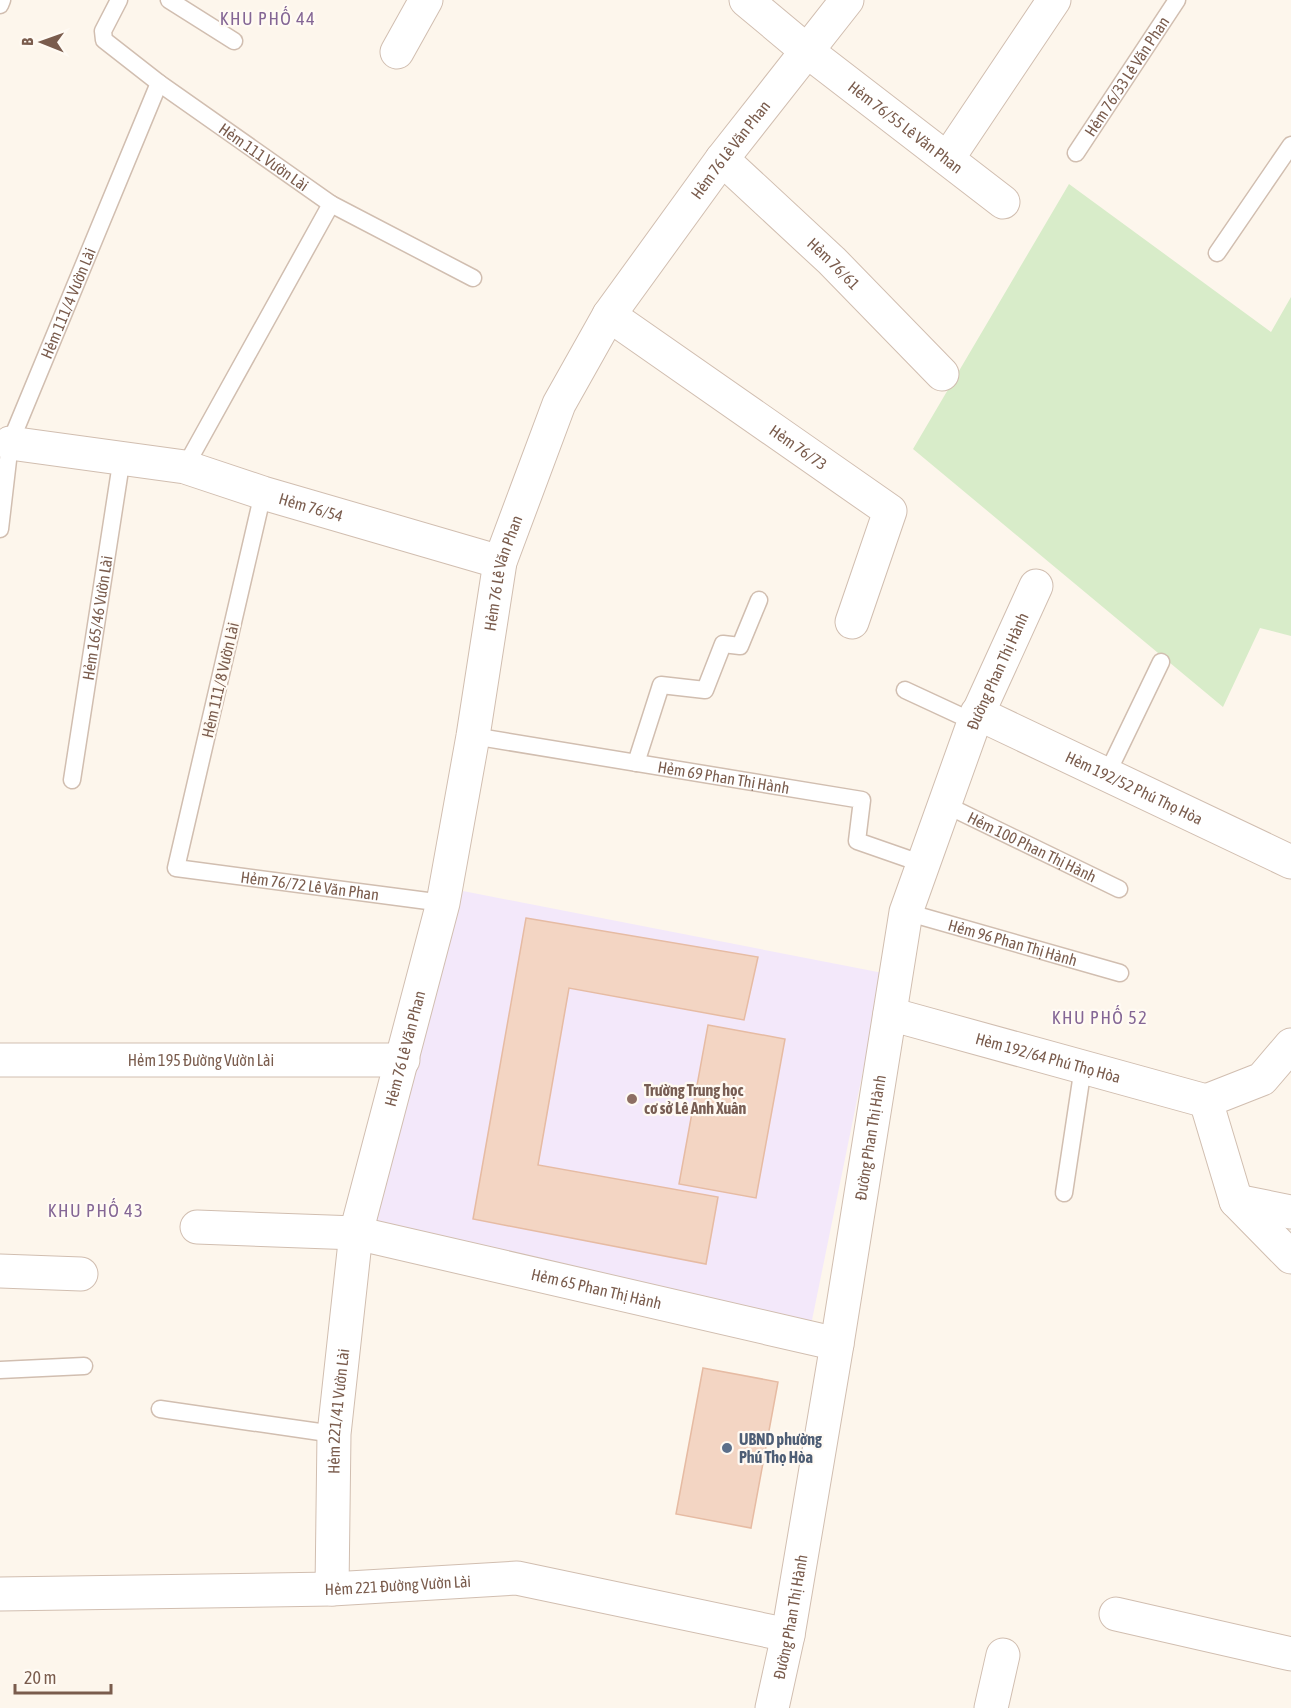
<svg xmlns="http://www.w3.org/2000/svg" width="1291" height="1708" font-family="'Asap Condensed',sans-serif">
<style>
.education{fill:#f3e8fa}
.green{fill:#d8ecc9}
.building{fill:#f3d5c3;stroke:#e6bba3;stroke-width:1.5}
.lines{fill:none;stroke-linecap:round;stroke-linejoin:round}
.service-casing{stroke:#d1beb0;stroke-width:19}
.minor-casing{stroke:#d1beb0;stroke-width:35}
.service{stroke:#fff;stroke-width:16}
.minor{stroke:#fff;stroke-width:33}
.education-dot{fill:#8d6e63;stroke:#fffaf3;stroke-width:2}
.service-dot{fill:#5c6f8a;stroke:#fffaf3;stroke-width:2}
.labels{text-anchor:middle;dominant-baseline:central;stroke-width:4.5;stroke-linejoin:round;paint-order:stroke}
.street-label{font-size:16px;fill:#7a5c4d;stroke:#fffaf3}
.education-label{font-size:16px;font-weight:bold;fill:#785e54;stroke:#fffaf3;text-anchor:start}
.service-label{font-size:16px;font-weight:bold;fill:#4e5e75;stroke:#fffaf3;text-anchor:start}
.neighbourhood-label{font-size:18px;letter-spacing:1.5px;fill:#846695;stroke:#fffaf3}
</style>
<rect width="100%" height="100%" fill="#fdf6ec"/>
<path class="education" d="M 463,891 L 883,973 L 811,1325 L 373,1224 Z"/>
<path class="green" d="M 1069,184 L 1271,332 L 1291,297 L 1291,636 L 1260,628 L 1223,707 L 913,449 Z"/>
<path class="building" d="M 526,918 L 758,957 L 744,1020 L 569,988 L 538,1165 L 718,1197 L 706,1264 L 473,1219 Z
M 708,1025 L 785,1039 L 756,1198 L 679,1184 Z
M 703,1368 L 778,1382 L 751,1528 L 676,1514 Z"/>
<g class="lines">
<defs>
<g id="service">
<path id="s1" d="M 119,0 L 103,31 L 104,40 L 159,83 L 331,204 L 473,278"/>
<path d="M 169,0 L 234,41"/>
<path d="M 0,5 L 2,0"/>
<path id="s2" d="M 1076,153 L 1177,0"/>
<path d="M 1217,253 L 1291,145"/>
<path d="M 185,467 L 331,204"/>
<path id="s3" d="M 263,493 L 176,868 L 443,903"/>
<path id="s4" d="M 0,529 L 10,443 L 159,83"/>
<path d="M 905,690 L 974,722"/>
<path id="s5" d="M 473,736 L 862,800 L 857,841 L 923,864"/>
<path d="M 636,763 L 661,685 L 705,690 L 723,644 L 740,646 L 759,600"/>
<path d="M 1107,774 L 1161,662"/>
<path id="s6" d="M 72,780 L 122,457"/>
<path id="s7" d="M 944,804 L 1119,889"/>
<path id="s8" d="M 906,912 L 1120,973"/>
<path d="M 1064,1193 L 1083,1067"/>
<path d="M 0,1370 L 84,1366"/>
<path d="M 160,1409 L 334,1434"/>
</g>
<g id="minor">
<path id="s9" d="M 746,0 L 807,51 L 1003,202"/>
<path d="M 397,52 L 426,0"/>
<path d="M 948,158 L 1054,0"/>
<path id="s10" d="M 722,159 L 832,261 L 942,374"/>
<path id="s11" d="M 609,315 L 890,511 L 852,622"/>
<path id="s12" d="M 10,443 L 185,467 L 263,493 L 500,562"/>
<path id="s13" d="M 977,713 L 1291,862"/>
<path id="s14" d="M 890,1014 L 1206,1101"/>
<path d="M 1291,1045 L 1262,1079 L 1206,1101 L 1236,1201 L 1291,1257"/>
<path id="s15" d="M 0,1060 L 403,1060"/>
<path d="M 1236,1201 L 1291,1212"/>
<path id="s16" d="M 197,1227 L 356,1233 L 837,1344"/>
<path d="M 0,1271 L 81,1274"/>
<path id="s17" d="M 332,1589 L 334,1434 L 356,1233 L 443,903 L 473,736 L 500,562 L 559,404 L 609,315 L 722,159 L 847,0"/>
<path id="s18" d="M 0,1594 L 332,1589 L 517,1578 L 788,1635"/>
<path d="M 1116,1614 L 1291,1654"/>
<path id="s19" d="M 772,1708 L 788,1635 L 837,1344 L 906,912 L 974,722 L 1036,586"/>
<path d="M 991,1708 L 1003,1655"/>
</g>
</defs>
<use href="#service" class="service-casing"/>
<use href="#minor" class="minor-casing"/>
<use href="#service" class="service"/>
<use href="#minor" class="minor"/>
</g>
<circle class="education-dot" cx="632" cy="1099" r="6"/>
<circle class="service-dot" cx="727" cy="1448" r="6"/>
<g class="labels">
<g class="street-label">
<text stroke="none"><textPath href="#s2" startOffset="92">Hẻm 76/33 Lê Văn Phan</textPath></text>
<text stroke="none"><textPath href="#s9" startOffset="204">Hẻm 76/55 Lê Văn Phan</textPath></text>
<text stroke="none"><textPath href="#s17" startOffset="1520">Hẻm 76 Lê Văn Phan</textPath></text>
<text stroke="none"><textPath href="#s1" startOffset="242">Hẻm 111 Vườn Lài</textPath></text>
<text stroke="none"><textPath href="#s10" startOffset="153">Hẻm 76/61</textPath></text>
<text stroke="none"><textPath href="#s4" startOffset="238">Hẻm 111/4 Vườn Lài</textPath></text>
<text stroke="none"><textPath href="#s11" startOffset="231">Hẻm 76/73</textPath></text>
<text stroke="none"><textPath href="#s12" startOffset="309">Hẻm 76/54</textPath></text>
<text stroke="none"><textPath href="#s17" startOffset="1034">Hẻm 76 Lê Văn Phan</textPath></text>
<text stroke="none"><textPath href="#s6" startOffset="164">Hẻm 165/46 Vườn Lài</textPath></text>
<text stroke="none"><textPath href="#s19" startOffset="1065">Đường Phan Thị Hành</textPath></text>
<text transform="translate(220 680) rotate(-77)">Hẻm 111/8 Vườn Lài</text>
<text stroke="none"><textPath href="#s5" startOffset="254">Hẻm 69 Phan Thị Hành</textPath></text>
<text stroke="none"><textPath href="#s13" startOffset="174">Hẻm 192/52 Phú Thọ Hòa</textPath></text>
<text stroke="none"><textPath href="#s7" startOffset="98">Hẻm 100 Phan Thị Hành</textPath></text>
<text stroke="none"><textPath href="#s3" startOffset="520">Hẻm 76/72 Lê Văn Phan</textPath></text>
<text stroke="none"><textPath href="#s8" startOffset="111">Hẻm 96 Phan Thị Hành</textPath></text>
<text stroke="none"><textPath href="#s17" startOffset="548">Hẻm 76 Lê Văn Phan</textPath></text>
<text stroke="none"><textPath href="#s14" startOffset="164">Hẻm 192/64 Phú Thọ Hòa</textPath></text>
<text stroke="none"><textPath href="#s15" startOffset="201">Hẻm 195 Đường Vườn Lài</textPath></text>
<text stroke="none"><textPath href="#s19" startOffset="579">Đường Phan Thị Hành</textPath></text>
<text stroke="none"><textPath href="#s16" startOffset="406">Hẻm 65 Phan Thị Hành</textPath></text>
<text stroke="none"><textPath href="#s17" startOffset="178">Hẻm 221/41 Vườn Lài</textPath></text>
<text stroke="none"><textPath href="#s18" startOffset="398">Hẻm 221 Đường Vườn Lài</textPath></text>
<text stroke="none"><textPath href="#s19" startOffset="93">Đường Phan Thị Hành</textPath></text>
</g>
<g class="education-label">
<text x="644" y="1090">Trường Trung học<tspan x="644" dy="18">cơ sở Lê Anh Xuân</tspan></text>
</g>
<g class="service-label">
<text x="739" y="1439">UBND phường<tspan x="739" dy="18">Phú Thọ Hòa</tspan></text>
</g>
<g class="neighbourhood-label">
<text x="268" y="18">KHU PHỐ 44</text>
<text x="1100" y="1017">KHU PHỐ 52</text>
<text x="96" y="1210">KHU PHỐ 43</text>
</g>
</g>
<g transform="translate(42 42) rotate(271)" stroke="#fffaf3" stroke-width="4.5" paint-order="stroke">
<path d="M0-4.5L10 22L0 15L-10 22Z" fill="#7a5c4d"/>
<text y="-9" font-size="16" font-weight="bold" text-anchor="middle" fill="#7a5c4d">B</text>
</g>
<path d="M15 1684v9h96v-9" fill="none" stroke="#7a5c4d" stroke-width="3"/>
<text x="24" y="1684" font-size="18" fill="#7a5c4d" stroke="#fffaf3" stroke-width="4.5" paint-order="stroke">20 m</text>
</svg>
